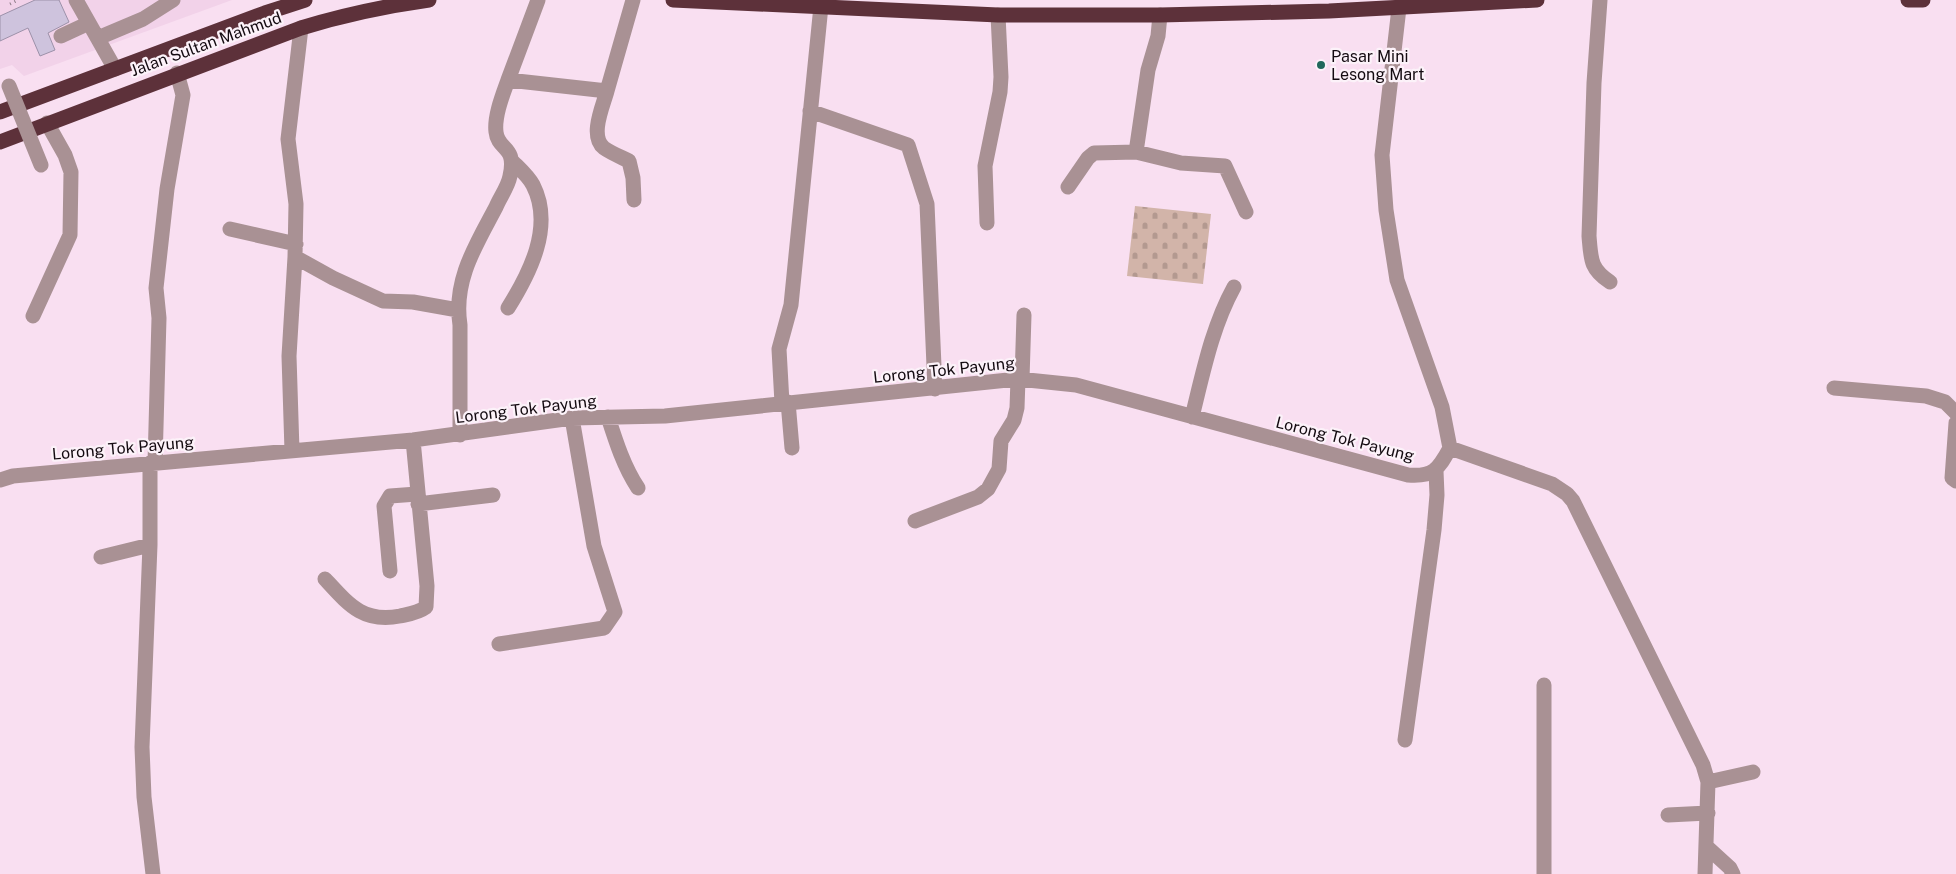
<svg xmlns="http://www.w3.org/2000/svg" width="1956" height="874" font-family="'Public Sans',sans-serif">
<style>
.built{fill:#f2d2e9}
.cemetery{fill:url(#cemetery-stones)}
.building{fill:#cec3dd;stroke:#9c91a9}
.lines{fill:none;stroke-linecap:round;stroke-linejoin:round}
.path{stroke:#8d7b87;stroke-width:3;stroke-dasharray:1 4;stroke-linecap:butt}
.minor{stroke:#a99194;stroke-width:15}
.highway{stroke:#5d313a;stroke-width:15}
.minor-bridge{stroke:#a99194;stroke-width:15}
.poi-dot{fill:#21685c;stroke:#fcf2f9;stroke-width:2}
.labels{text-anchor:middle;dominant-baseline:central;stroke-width:4.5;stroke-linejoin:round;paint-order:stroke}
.street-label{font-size:16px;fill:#140b11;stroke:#fcf2f9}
.poi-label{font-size:16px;fill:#140b11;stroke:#fcf2f9;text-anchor:start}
</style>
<defs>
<pattern id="cemetery-stones" width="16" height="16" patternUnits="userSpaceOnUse" patternTransform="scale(1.25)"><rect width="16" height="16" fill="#d2b4a9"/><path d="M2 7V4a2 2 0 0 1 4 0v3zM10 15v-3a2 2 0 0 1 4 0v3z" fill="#b39990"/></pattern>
</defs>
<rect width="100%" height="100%" fill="#f9dff1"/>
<path class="built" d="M 0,0 L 232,0 L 24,76 L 12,65 L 0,69 Z"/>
<path class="cemetery" d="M 1135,206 L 1211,214 L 1203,284 L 1127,276 Z"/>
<path class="building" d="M 35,0 L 59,0 L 69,22 L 48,33 L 55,50 L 40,56 L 28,28 L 0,41 L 0,16 Z"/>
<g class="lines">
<path class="path" d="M 10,4 L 18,0"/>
<path class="minor" d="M 76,0 L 115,69
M 1600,0 L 1594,83 L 1589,236 C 1591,259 1590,269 1610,282
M 61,36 L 89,23
M 98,38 L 143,19 L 173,0
M 508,80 L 538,0
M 607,91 C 603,106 589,136 604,148 C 611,153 621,157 629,161 L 633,178 L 634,200
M 810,111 L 908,145 L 927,204 L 935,389
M 1136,152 L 1181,163 L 1225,166 L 1246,212
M 1068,187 L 1088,158 L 1094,153 L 1136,152 L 1148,70 L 1158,36 L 1160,15
M 987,223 L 985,166 L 1000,92 L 1001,77 L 998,15
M 230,229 L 296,244
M 295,257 L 333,278 L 383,301 L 413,302 L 458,310
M 508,308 C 530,273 554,226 533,185 C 528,176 520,169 513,162
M 33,316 L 70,235 L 71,172 L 65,155 L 47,123
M 1022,379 L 1024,315
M 1834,388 L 1926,396 L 1945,402 L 1956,413
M 788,402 L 792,448
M 782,403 L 779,349 L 791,305 L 821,6
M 608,417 C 616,442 624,467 638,488
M 1192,417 C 1203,373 1212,327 1234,287
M 1956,423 L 1952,478 L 1956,481
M 460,435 L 460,325 C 453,280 476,245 496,207 C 500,197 508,187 510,176 C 517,145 498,151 496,132 C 494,116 503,94 508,80 L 607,91 L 633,0
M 1450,448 L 1552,484 L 1567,494 L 1573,501 L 1703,765 L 1708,782 L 1705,874
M 292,451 L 289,356 L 295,257 L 296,204 L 288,139 L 301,28
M 150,463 L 150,545 L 142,747 L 144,797 L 153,874
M 155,463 L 159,318 L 156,288 L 167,189 L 183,95 L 177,73
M 0,480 L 13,476 L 413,440 L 572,418 L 665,416 L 1018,379 L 1076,385 L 1408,475 C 1433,477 1438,470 1450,448 L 1442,407 L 1397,280 L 1386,210 L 1382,155 L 1399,8
M 418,504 L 493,495
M 915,521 L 978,497 L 988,489 L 999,469 L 1001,441 L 1014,420 L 1017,408 L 1018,379
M 101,557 L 150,545
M 390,571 L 384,506 L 390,496 L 417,494
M 325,579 C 349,605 363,623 400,616 C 409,614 418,613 426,607 L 427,586 L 413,440
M 499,644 L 604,628 L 615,612 L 594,546 L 572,418
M 1544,685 L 1544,874
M 1405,740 L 1434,530 L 1437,495 L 1436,471
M 1708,782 L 1753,772
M 1668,815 L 1708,813
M 1707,847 L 1730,868 L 1733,874"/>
<path class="highway" d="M 673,0 L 998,15 L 1160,15 L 1329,11 L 1537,0
M 1908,0 L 1923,0
M 0,112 L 265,13 L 305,0
M 0,142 L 301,28 C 343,15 386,6 429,0"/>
<path class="minor-bridge" d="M 9,86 L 41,165"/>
</g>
<circle class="poi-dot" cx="1321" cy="65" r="5"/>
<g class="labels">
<g class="street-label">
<text transform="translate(206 44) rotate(-20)">Jalan Sultan Mahmud</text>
<text transform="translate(944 370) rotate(-6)">Lorong Tok Payung</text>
<text transform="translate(526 409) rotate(-7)">Lorong Tok Payung</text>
<text transform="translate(1345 439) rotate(14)">Lorong Tok Payung</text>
<text transform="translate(123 448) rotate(-5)">Lorong Tok Payung</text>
</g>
<g class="poi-label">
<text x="1331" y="56">Pasar Mini<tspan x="1331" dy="18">Lesong Mart</tspan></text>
</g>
</g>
</svg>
